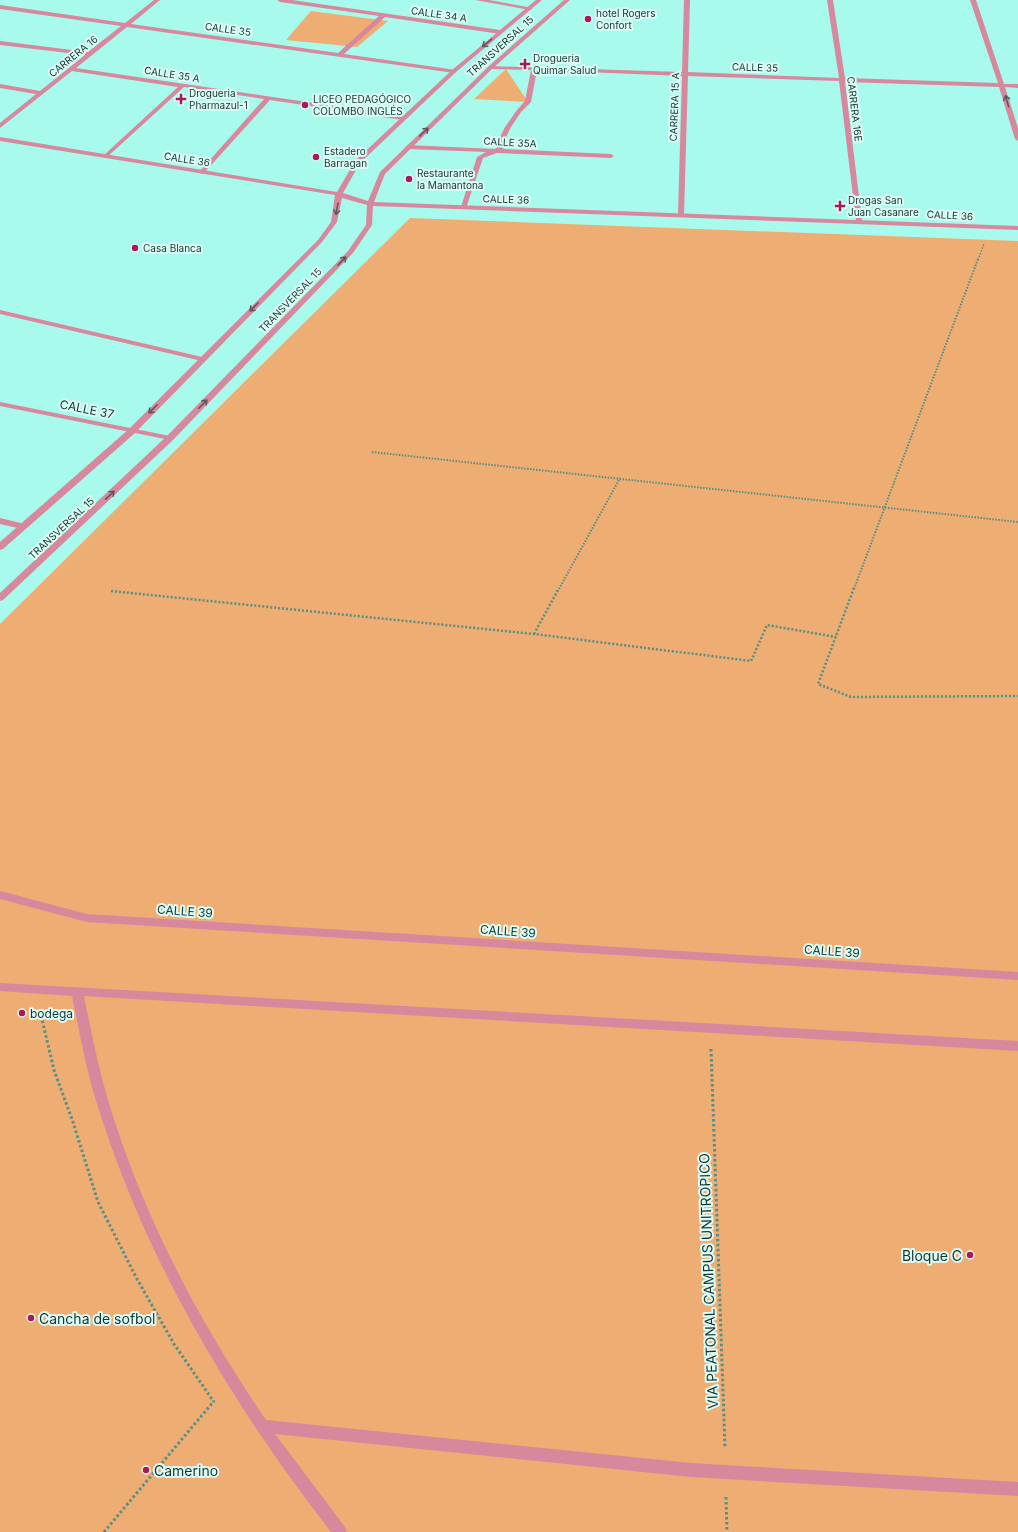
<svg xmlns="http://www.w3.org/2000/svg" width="1018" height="1532" font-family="Inter,sans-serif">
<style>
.green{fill:#eead72}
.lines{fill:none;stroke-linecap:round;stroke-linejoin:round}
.path-far3{stroke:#578f86;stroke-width:1.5;stroke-dasharray:1.5 1.5;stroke-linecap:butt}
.path-far2{stroke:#578f86;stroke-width:2;stroke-dasharray:1.5 1.5;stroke-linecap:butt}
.path-far1{stroke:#578f86;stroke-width:2.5;stroke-dasharray:2 2;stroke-linecap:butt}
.path{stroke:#578f86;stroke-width:3;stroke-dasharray:2.5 2.5;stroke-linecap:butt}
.service{fill:#d7889d;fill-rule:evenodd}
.minor{fill:#d7889d;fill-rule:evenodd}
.tertiary{fill:#d7889d;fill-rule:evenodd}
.oneway{stroke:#62575c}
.poi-dot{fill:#a91956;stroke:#ddfcf6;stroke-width:1.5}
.labels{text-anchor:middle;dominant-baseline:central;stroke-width:4;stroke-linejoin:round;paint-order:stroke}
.far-poi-label{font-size:10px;fill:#143631;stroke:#ddfcf6;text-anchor:start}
.far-street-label{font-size:10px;fill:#143631;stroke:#ddfcf6}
.street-label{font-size:12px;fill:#143631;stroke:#ddfcf6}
.poi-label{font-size:12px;fill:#143631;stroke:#ddfcf6;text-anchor:start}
.near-poi-label{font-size:14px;fill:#143631;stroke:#ddfcf6;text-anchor:start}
.near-street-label{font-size:14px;fill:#143631;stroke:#ddfcf6}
</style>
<rect width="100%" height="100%" fill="#a8faec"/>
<path class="green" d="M 311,11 L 388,21 L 357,47 L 286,40 Z
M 506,69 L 528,102 L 474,99 Z
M 410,218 L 1018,241 L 1018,1532 L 0,1532 L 0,624 Z"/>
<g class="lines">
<path class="path-far3" d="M 978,260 L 984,244"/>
<path class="path-far2" d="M 372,452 L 1018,522
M 559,589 L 620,478
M 854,589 L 978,259"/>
<path class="path-far1" d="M 854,588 L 818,684 L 851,697 L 1018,696
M 111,591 L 534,634 L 751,661 L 767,625 L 836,637
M 534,634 L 559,588"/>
<path class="path" d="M 40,1011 L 54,1070 L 73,1122 L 98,1202 L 137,1279 L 174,1344 L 214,1402
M 711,1049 L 725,1448
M 726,1497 L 727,1532
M 104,1532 L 214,1401"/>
<path class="service" d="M 0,983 L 1018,1041 L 1018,1051 L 84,996 C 91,1031 98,1066 108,1100 C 142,1214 199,1322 266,1420 L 691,1463 L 1018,1482 L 1018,1496 L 691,1477 L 275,1434 L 345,1527 L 347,1532 L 331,1532 C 233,1406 149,1266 100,1113 C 87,1075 80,1035 72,996 L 0,991 Z"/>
<path class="minor" d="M 154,0 L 160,0 L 131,24 L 338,53 L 379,16 L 280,2 L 277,0 L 292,0 L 500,30 L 503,32 L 500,34 L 385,17 L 344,54 L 456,70 L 456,72 L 454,73 L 127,27 L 76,68 L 403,116 L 406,118 L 403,120 L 270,100 L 204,173 L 202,174 L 199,172 L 200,171 L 264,99 L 184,87 L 106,158 L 104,157 L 104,155 L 178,87 L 72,71 L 0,128 L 0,123 L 36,94 L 0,88 L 0,84 L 40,91 L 85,55 L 0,45 L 0,41 L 88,52 L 121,26 L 0,9 L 0,5 L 125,23 Z
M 475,0 L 489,0 L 533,8 L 530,10 Z
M 684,0 L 690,0 L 688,72 L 839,78 L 827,0 L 833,0 L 845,78 L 998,83 L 970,0 L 976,0 L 1004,84 L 1018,84 L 1018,88 L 1005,87 L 1018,128 L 1018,141 L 1015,139 L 999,87 L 845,82 L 862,221 L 859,223 L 856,221 L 839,81 L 688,76 L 684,215 L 681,217 L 678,215 L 682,76 L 537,70 L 531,102 L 521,112 L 511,127 L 504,141 L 505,147 L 503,149 L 611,154 L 614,156 L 611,158 L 497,153 L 483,158 L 466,208 L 461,207 L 477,157 L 486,152 L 408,149 L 405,147 L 408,145 L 495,149 L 499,146 L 498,141 L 505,127 L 517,110 L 525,101 L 531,70 L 491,69 L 488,67 L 489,66 L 682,72 Z
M 0,310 L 202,357 L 206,359 L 202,361 L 0,314 Z
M 0,402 L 170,436 L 174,438 L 170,440 L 0,406 Z
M 0,518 L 25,524 L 26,526 L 22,529 L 0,524 Z
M 0,891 L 87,914 L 1018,972 L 1018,980 L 87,922 L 0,899 Z"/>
<path class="tertiary" d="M 536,0 L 542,0 L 456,72 L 360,163 L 343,193 L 368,201 L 380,172 L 489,66 L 564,0 L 570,0 L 493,68 L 385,174 L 374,202 L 1018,226 L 1018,230 L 373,206 L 372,225 L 353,253 L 173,440 L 3,600 L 0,601 L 0,593 L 167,436 L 348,251 L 366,225 L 367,205 L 342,198 L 337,222 L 322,242 L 135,433 L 3,549 L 0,550 L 0,542 L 129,429 L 318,240 L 331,222 L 335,195 L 0,141 L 0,137 L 337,192 L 355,161 L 452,70 Z"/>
</g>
<defs><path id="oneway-shaft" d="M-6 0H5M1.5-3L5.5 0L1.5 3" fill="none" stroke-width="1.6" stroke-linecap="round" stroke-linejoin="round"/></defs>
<g class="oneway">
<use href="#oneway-shaft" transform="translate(487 43) rotate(140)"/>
<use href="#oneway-shaft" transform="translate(1007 101) rotate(-106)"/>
<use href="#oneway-shaft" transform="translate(424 132) rotate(-44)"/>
<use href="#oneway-shaft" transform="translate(337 209) rotate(100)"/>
<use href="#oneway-shaft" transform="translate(342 261) rotate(-46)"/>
<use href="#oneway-shaft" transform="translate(254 307) rotate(135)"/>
<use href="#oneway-shaft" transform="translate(203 404) rotate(-46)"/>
<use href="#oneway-shaft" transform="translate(153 409) rotate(135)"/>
<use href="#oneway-shaft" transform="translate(110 495) rotate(-43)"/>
</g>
<g class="poi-dot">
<circle cx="588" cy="19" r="4"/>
<path d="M523 58h4v4h4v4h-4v4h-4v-4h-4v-4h4z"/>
<path d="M179 93h4v4h4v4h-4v4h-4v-4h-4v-4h4z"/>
<circle cx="305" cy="105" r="4"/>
<circle cx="316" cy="157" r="4"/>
<circle cx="409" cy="179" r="4"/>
<path d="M838 200h4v4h4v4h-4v4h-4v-4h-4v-4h4z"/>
<circle cx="135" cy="248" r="4"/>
<circle cx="22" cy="1013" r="4"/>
<circle cx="970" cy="1255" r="4"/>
<circle cx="31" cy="1318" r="4"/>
<circle cx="146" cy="1470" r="4"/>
</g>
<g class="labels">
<g class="far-poi-label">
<text x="596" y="13">hotel Rogers<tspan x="596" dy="12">Confort</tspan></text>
<text x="533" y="58">Drogueria<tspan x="533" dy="12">Quimar Salud</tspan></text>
<text x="189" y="93">Drogueria<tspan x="189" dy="12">Pharmazul-1</tspan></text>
<text x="313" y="99">LICEO PEDAGÓGICO<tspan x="313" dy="12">COLOMBO INGLÉS</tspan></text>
<text x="324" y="151">Estadero<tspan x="324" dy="12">Barragan</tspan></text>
<text x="417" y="173">Restaurante<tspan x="417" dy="12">la Mamantona</tspan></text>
<text x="848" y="200">Drogas San<tspan x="848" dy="12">Juan Casanare</tspan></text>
<text x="143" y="248">Casa Blanca</text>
</g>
<g class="far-street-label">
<text transform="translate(439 14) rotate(8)">CALLE 34 A</text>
<text transform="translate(228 29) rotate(8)">CALLE 35</text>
<text transform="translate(500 46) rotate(-42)">TRANSVERSAL 15</text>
<text transform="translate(73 56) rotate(-39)">CARRERA 16</text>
<text transform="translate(755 67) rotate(2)">CALLE 35</text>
<text transform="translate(172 74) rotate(9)">CALLE 35 A</text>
<text transform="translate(674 107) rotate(-88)">CARRERA 15 A</text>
<text transform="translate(855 109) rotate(83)">CARRERA 16E</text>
<text transform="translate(510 142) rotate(3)">CALLE 35A</text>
<text transform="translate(187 159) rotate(9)">CALLE 36</text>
<text transform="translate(506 199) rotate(2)">CALLE 36</text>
<text transform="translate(950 215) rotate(3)">CALLE 36</text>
<text transform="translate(290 300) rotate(-46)">TRANSVERSAL 15</text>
<text transform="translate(61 528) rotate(-43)">TRANSVERSAL 15</text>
</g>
<g class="street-label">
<text transform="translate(87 409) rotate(11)">CALLE 37</text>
<text transform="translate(185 911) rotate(4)">CALLE 39</text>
<text transform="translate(508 931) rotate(4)">CALLE 39</text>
<text transform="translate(832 951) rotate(4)">CALLE 39</text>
</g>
<g class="poi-label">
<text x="30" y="1013">bodega</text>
</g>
<g class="near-poi-label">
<text x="962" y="1255" text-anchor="end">Bloque C</text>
<text x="39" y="1318">Cancha de sofbol</text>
<text x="154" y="1470">Camerino</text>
</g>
<g class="near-street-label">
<text transform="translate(708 1281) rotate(-92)">VIA PEATONAL CAMPUS UNITROPICO</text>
</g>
</g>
</svg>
